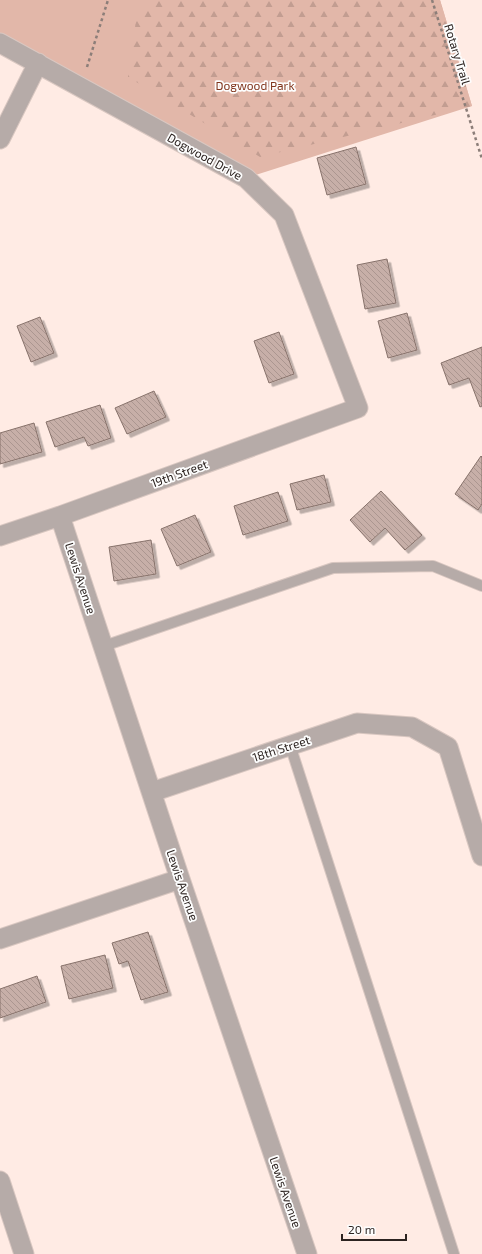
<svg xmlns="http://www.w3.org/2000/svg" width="482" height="1254" font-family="'Exo 2',sans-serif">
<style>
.green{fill:#e2b7a9}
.forest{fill:url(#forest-firs)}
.building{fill:url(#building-back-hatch);stroke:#87726b;filter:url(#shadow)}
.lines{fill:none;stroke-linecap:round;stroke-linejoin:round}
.lane-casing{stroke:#d9c7c1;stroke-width:12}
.street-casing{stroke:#d9c7c1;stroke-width:21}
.path{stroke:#8c7e79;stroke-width:2.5;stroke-dasharray:3 3;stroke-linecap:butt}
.lane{stroke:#b6aba8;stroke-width:10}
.street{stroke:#b6aba8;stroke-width:19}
.labels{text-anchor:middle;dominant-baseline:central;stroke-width:3.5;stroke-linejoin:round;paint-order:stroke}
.street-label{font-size:12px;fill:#2c2320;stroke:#fdfdfd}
.park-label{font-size:12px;fill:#81351c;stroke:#fdfdfd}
</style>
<defs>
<pattern id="forest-firs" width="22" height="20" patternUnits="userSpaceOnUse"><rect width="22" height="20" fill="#e2b7a9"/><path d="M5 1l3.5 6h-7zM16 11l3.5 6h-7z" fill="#c29d91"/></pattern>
<pattern id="building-back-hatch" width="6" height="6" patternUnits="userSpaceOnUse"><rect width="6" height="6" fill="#c7afa8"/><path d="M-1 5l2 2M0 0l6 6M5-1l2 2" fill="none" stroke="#ab9690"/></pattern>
<filter id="shadow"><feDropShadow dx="3.5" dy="3.5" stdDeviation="0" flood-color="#0004"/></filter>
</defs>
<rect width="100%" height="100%" fill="#ffebe4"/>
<path class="green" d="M 0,0 L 440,0 L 472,106 L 246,178 L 0,43 Z"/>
<path class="forest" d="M 146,0 L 440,0 L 472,106 L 260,157 L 128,77 L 137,13 Z"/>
<path class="building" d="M 356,147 L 366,184 L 327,195 L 317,158 Z
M 387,259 L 396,303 L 365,309 L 357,265 Z
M 407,313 L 417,350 L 388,358 L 378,321 Z
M 40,317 L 54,353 L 31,362 L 17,326 Z
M 279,332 L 294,374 L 269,383 L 254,341 Z
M 482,347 L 482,406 L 480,407 L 469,378 L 449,385 L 441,363 Z
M 154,391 L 166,417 L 127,434 L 115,408 Z
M 100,405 L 111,438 L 88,446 L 84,437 L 55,447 L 46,422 Z
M 34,423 L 42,452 L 0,464 L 0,433 Z
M 481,456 L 482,457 L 482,504 L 478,510 L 455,494 Z
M 324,475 L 331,502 L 297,510 L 290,484 Z
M 381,491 L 422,535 L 405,550 L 385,528 L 370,542 L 350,520 Z
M 278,492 L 288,521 L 243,535 L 234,506 Z
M 195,515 L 211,552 L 177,566 L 161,529 Z
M 151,540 L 156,574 L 114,581 L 109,547 Z
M 148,932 L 168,992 L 141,1000 L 128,961 L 119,964 L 112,943 Z
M 105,955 L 113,988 L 69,999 L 61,966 Z
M 37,976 L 46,1002 L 0,1018 L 0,989 Z"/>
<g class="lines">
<defs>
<path id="lane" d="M 104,646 L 333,568 L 433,566 L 482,586
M 290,745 L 454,1254"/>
<path id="street" d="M 0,43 L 246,178 L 284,215 L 358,408 L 60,516 L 0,536
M 0,139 L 38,63
M 60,516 L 180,879 L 307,1254
M 152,792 L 357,723 L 412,727 L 448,747 L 482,856
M 0,939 L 180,879
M 0,1181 L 24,1254"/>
</defs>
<use href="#lane" class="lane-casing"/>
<use href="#street" class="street-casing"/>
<path class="path" d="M 432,0 L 482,159
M 87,67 L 108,0"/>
<use href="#lane" class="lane"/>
<use href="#street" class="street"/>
</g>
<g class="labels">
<g class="street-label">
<text transform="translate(458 54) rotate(73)">Rotary Trail</text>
<text transform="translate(205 156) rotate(29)">Dogwood Drive</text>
<text transform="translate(179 473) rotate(-20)">19th Street</text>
<text transform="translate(81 578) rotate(72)">Lewis Avenue</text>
<text transform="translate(281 748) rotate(-18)">18th Street</text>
<text transform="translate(183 885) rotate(71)">Lewis Avenue</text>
<text transform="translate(286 1192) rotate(71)">Lewis Avenue</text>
</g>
<g class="park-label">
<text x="255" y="85">Dogwood Park</text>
</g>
</g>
<path d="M342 1234v6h64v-6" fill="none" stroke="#2c2320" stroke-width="2"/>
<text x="348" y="1234" font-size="12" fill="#2c2320" stroke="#fdfdfd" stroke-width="3" paint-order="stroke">20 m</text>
</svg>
